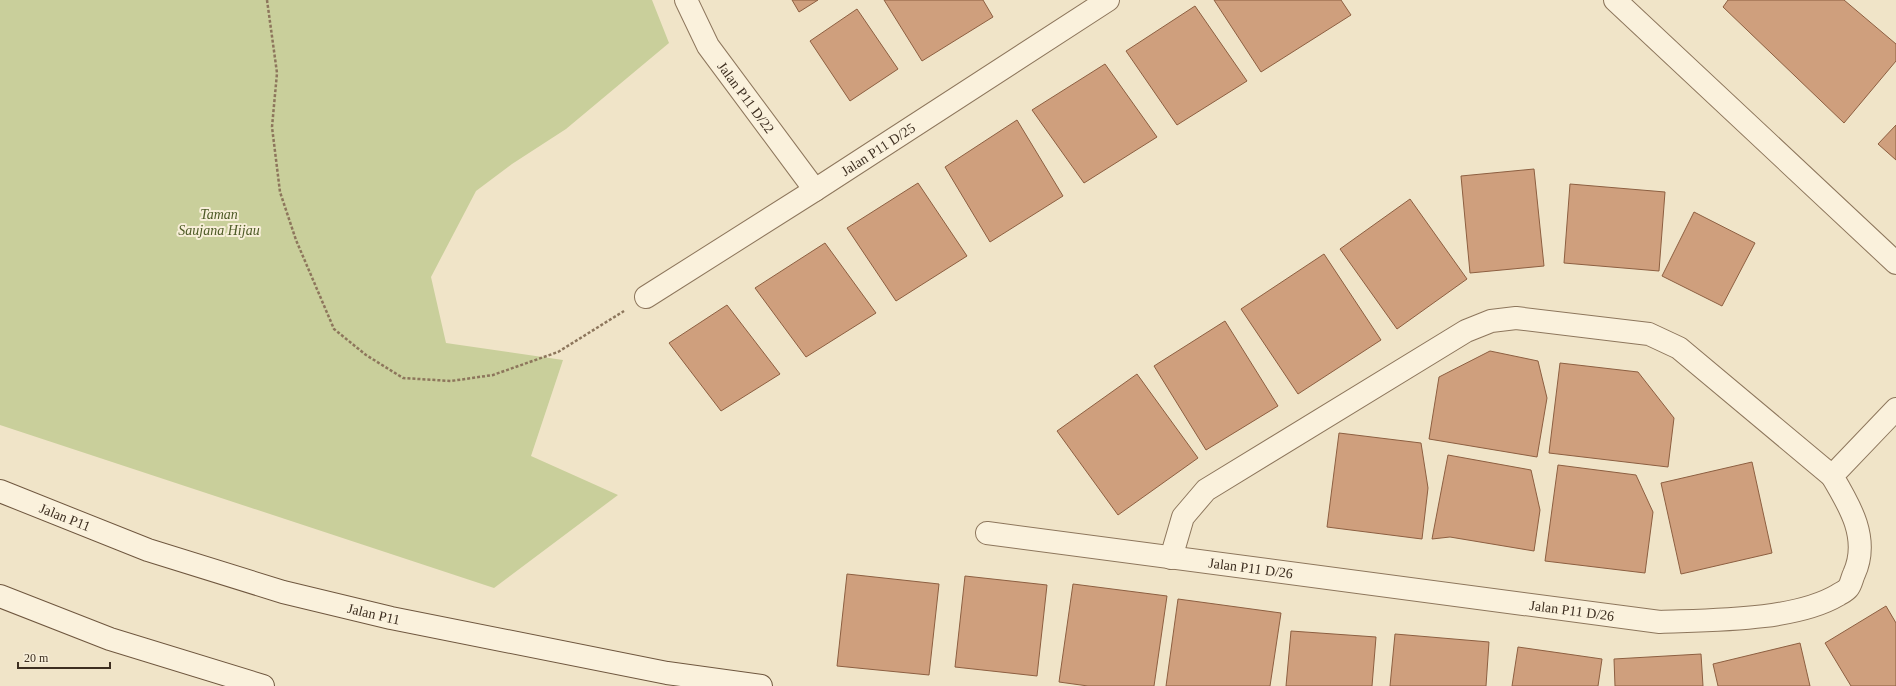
<svg xmlns="http://www.w3.org/2000/svg" width="1896" height="686" font-family="Georgia,serif">
<style>
.park{fill:#c9cf9b}
.building{fill:#cf9f7d;stroke:#8d5f41}
.lines{fill:none;stroke-linecap:round;stroke-linejoin:round}
.street-casing{stroke:#8d765c;stroke-width:24}
.secondary-casing{stroke:#6f573f;stroke-width:24}
.path{stroke:#8d765c;stroke-width:2.5;stroke-dasharray:3 2;stroke-linecap:butt}
.street{stroke:#faf1dc;stroke-width:22}
.secondary{stroke:#faf1dc;stroke-width:22}
.labels{text-anchor:middle;dominant-baseline:central;stroke-width:4;stroke-linejoin:round;paint-order:stroke}
.street-label{font-size:14px;fill:#3d2e20;stroke:#f7eed8}
.park-label{font-size:14px;font-style:italic;fill:#4d5a26;stroke:#f7eed8}
</style>
<rect width="100%" height="100%" fill="#f0e4c8"/>
<path class="park" d="M 0,0 L 652,0 L 669,43 L 566,129 L 512,164 L 476,191 L 431,277 L 446,343 L 563,360 L 531,456 L 618,495 L 494,588 L 0,425 Z"/>
<path class="building" d="M 792,0 L 818,0 L 799,12 Z
M 884,0 L 983,0 L 993,17 L 922,61 Z
M 1214,0 L 1341,0 L 1351,15 L 1261,72 Z
M 1728,0 L 1844,0 L 1896,44 L 1896,61 L 1844,123 L 1723,7 Z
M 1195,6 L 1247,81 L 1177,125 L 1126,51 Z
M 857,9 L 898,69 L 850,101 L 810,41 Z
M 1105,64 L 1157,137 L 1084,183 L 1032,110 Z
M 1017,120 L 1063,196 L 990,242 L 945,167 Z
M 1896,125 L 1896,160 L 1878,144 Z
M 1534,169 L 1544,266 L 1470,273 L 1461,176 Z
M 918,183 L 967,256 L 896,301 L 847,228 Z
M 1570,184 L 1665,192 L 1659,271 L 1564,263 Z
M 1410,199 L 1467,279 L 1397,329 L 1340,249 Z
M 1694,212 L 1755,243 L 1722,306 L 1662,276 Z
M 825,243 L 876,313 L 806,357 L 755,288 Z
M 1324,254 L 1381,340 L 1298,394 L 1241,309 Z
M 727,305 L 780,374 L 721,411 L 669,343 Z
M 1225,321 L 1278,406 L 1206,450 L 1154,366 Z
M 1490,351 L 1538,361 L 1547,398 L 1537,457 L 1429,439 L 1439,377 Z
M 1560,363 L 1638,372 L 1674,418 L 1668,467 L 1549,453 Z
M 1137,374 L 1198,458 L 1118,515 L 1057,431 Z
M 1339,433 L 1421,443 L 1428,488 L 1422,539 L 1327,527 Z
M 1448,455 L 1531,470 L 1540,510 L 1534,551 L 1450,537 L 1432,539 Z
M 1752,462 L 1772,553 L 1681,574 L 1661,483 Z
M 1558,465 L 1636,475 L 1653,512 L 1645,573 L 1545,561 Z
M 847,574 L 939,584 L 929,675 L 837,666 Z
M 965,576 L 1047,585 L 1037,676 L 955,667 Z
M 1073,584 L 1167,596 L 1154,686 L 1088,686 L 1059,682 Z
M 1178,599 L 1281,613 L 1270,686 L 1166,686 Z
M 1886,606 L 1896,623 L 1896,686 L 1851,686 L 1825,643 Z
M 1291,631 L 1376,637 L 1372,686 L 1286,686 Z
M 1395,634 L 1489,642 L 1486,686 L 1390,686 Z
M 1800,643 L 1810,686 L 1718,686 L 1713,664 Z
M 1518,647 L 1602,659 L 1598,686 L 1512,686 Z
M 1701,654 L 1703,686 L 1615,686 L 1614,659 Z"/>
<g class="lines">
<defs>
<g id="street">
<path id="s1" d="M 686,0 L 708,46 L 815,190"/>
<path d="M 1615,0 L 1896,263"/>
<path id="s2" d="M 646,297 L 815,190 L 1108,0"/>
<path id="s3" d="M 987,533 L 1660,622 C 1711,620 1794,621 1838,595 C 1841,593 1846,591 1848,588 C 1851,585 1852,578 1854,574 C 1870,539 1850,506 1832,476 L 1896,409"/>
<path d="M 1171,558 L 1183,517 L 1206,490 L 1466,331 L 1491,321 L 1516,318 L 1649,334 L 1679,348 L 1832,476"/>
</g>
<g id="secondary">
<path id="s4" d="M 0,491 L 148,550 L 283,592 L 391,618 L 667,673 L 761,686"/>
<path d="M 0,596 L 110,639 L 263,686"/>
</g>
</defs>
<use href="#street" class="street-casing"/>
<use href="#secondary" class="secondary-casing"/>
<path class="path" d="M 267,0 L 277,73 L 272,127 L 280,192 L 296,240 L 334,329 L 366,355 L 403,378 L 451,381 L 493,375 L 558,352 L 624,311"/>
<use href="#street" class="street"/>
<use href="#secondary" class="secondary"/>
</g>
<g class="labels">
<g class="street-label">
<text stroke="none"><textPath href="#s1" startOffset="115">Jalan P11 D/22</textPath></text>
<text stroke="none"><textPath href="#s2" startOffset="275">Jalan P11 D/25</textPath></text>
<text stroke="none"><textPath href="#s4" startOffset="70">Jalan P11</textPath></text>
<text stroke="none"><textPath href="#s3" startOffset="266">Jalan P11 D/26</textPath></text>
<text stroke="none"><textPath href="#s3" startOffset="590">Jalan P11 D/26</textPath></text>
<text stroke="none"><textPath href="#s4" startOffset="394">Jalan P11</textPath></text>
</g>
<g class="park-label">
<text x="219" y="214">Taman<tspan x="219" dy="16">Saujana Hijau</tspan></text>
</g>
</g>
<path d="M18 662v6h92v-6" fill="none" stroke="#3d2e20" stroke-width="2"/>
<text x="24" y="662" font-size="12" fill="#3d2e20" stroke="#f7eed8" stroke-width="3" paint-order="stroke">20 m</text>
</svg>
